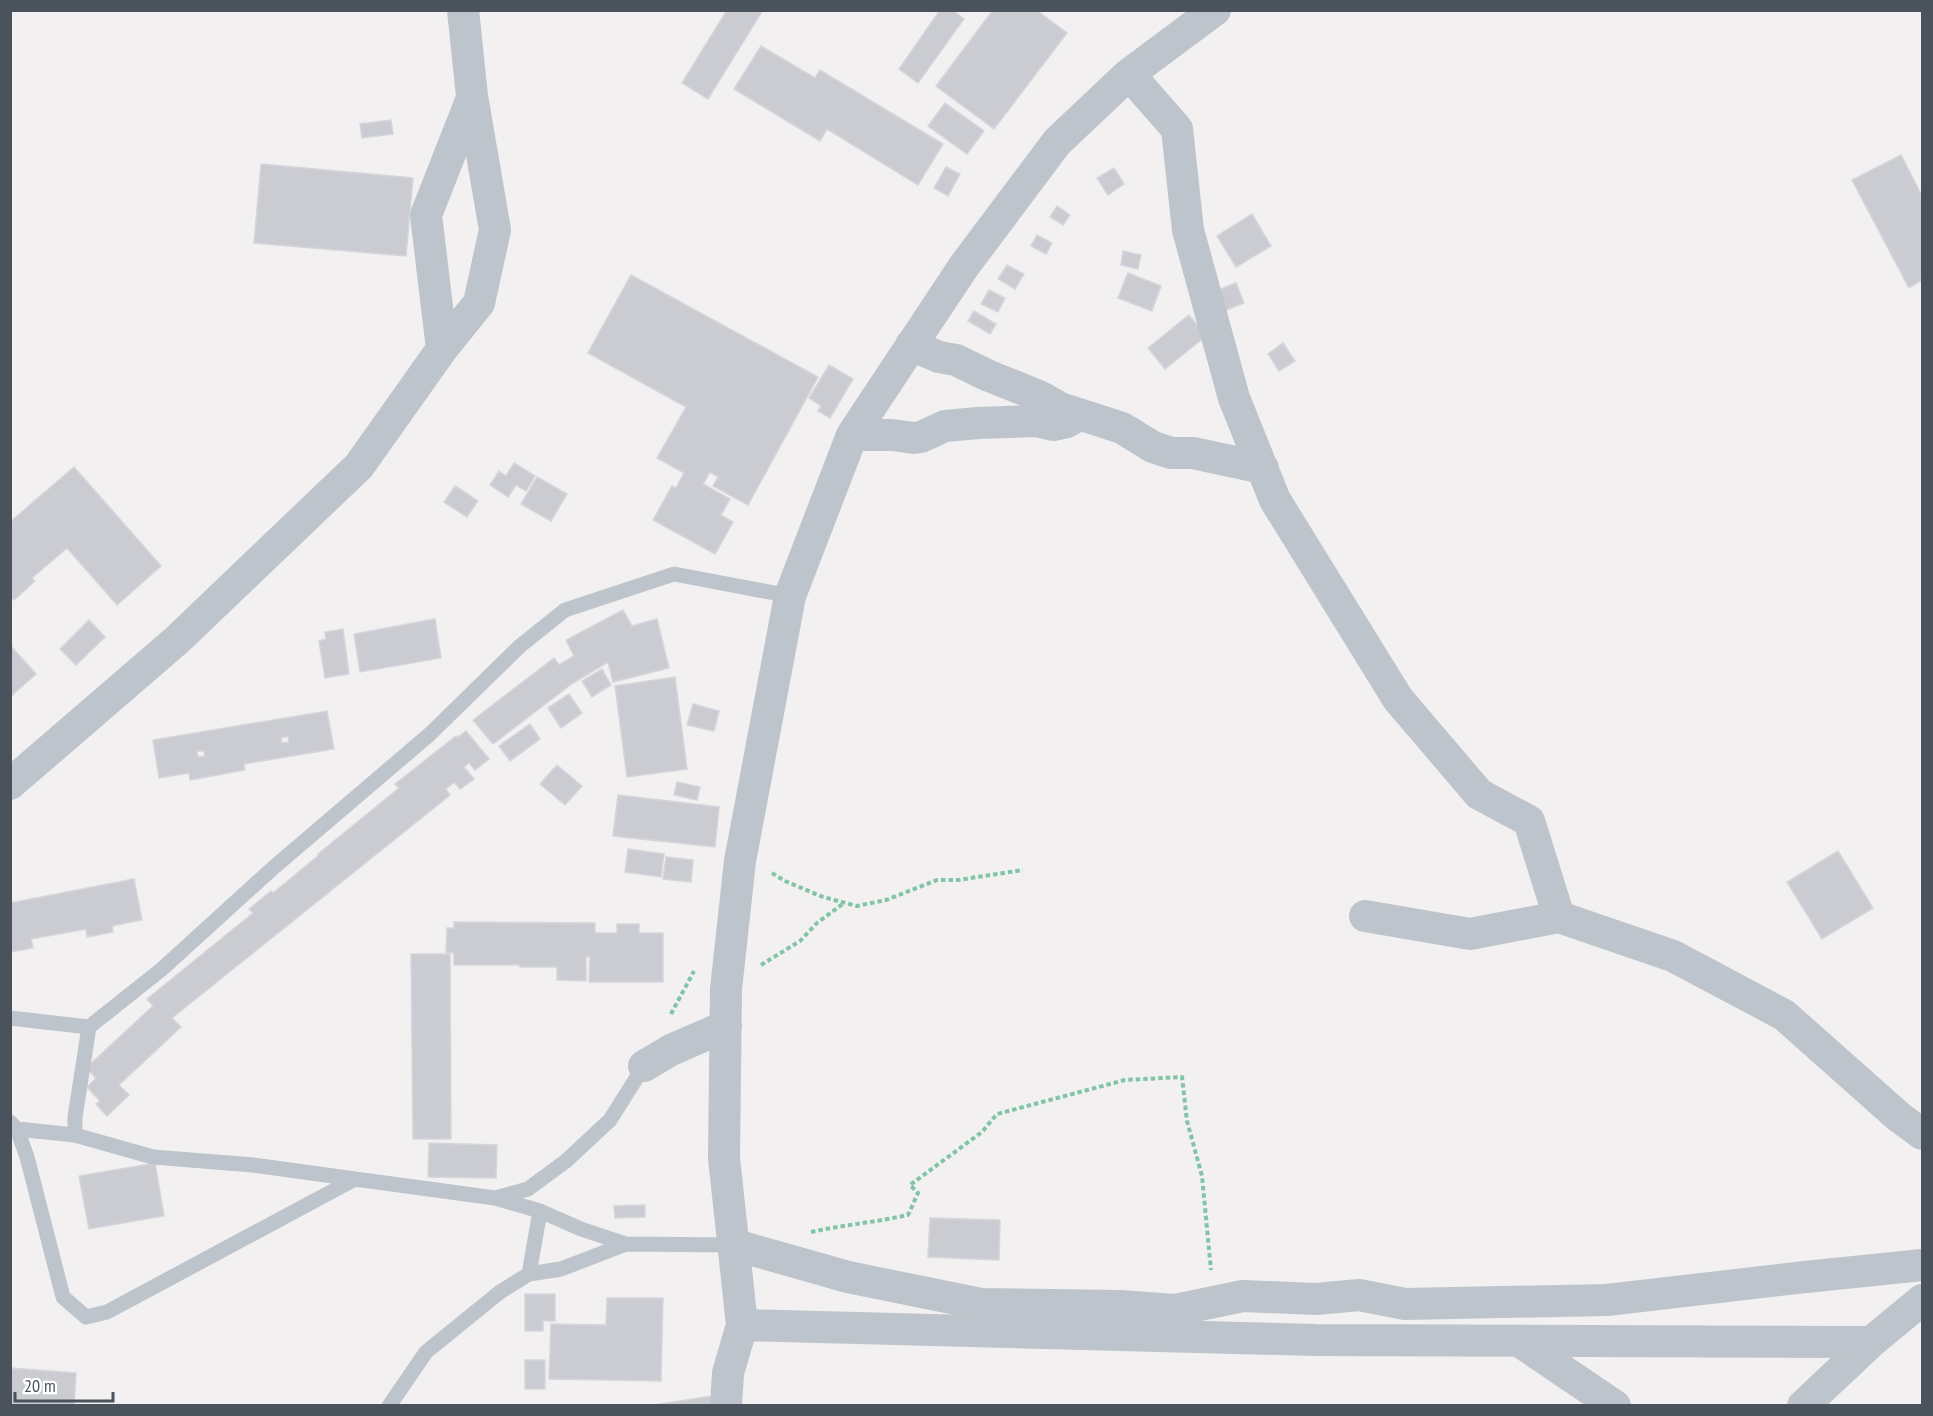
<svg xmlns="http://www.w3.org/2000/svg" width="1933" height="1416" font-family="'PT Sans Narrow',sans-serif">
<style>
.building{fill:#cbccd2;stroke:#d5d6db;stroke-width:1.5;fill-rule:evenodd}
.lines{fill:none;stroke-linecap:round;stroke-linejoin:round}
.path{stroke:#80c5a5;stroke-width:4;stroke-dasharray:4.5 3;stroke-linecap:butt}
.service{stroke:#bdc4cb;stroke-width:15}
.minor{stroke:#bdc4cb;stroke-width:32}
</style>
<rect width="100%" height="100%" fill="#f2f0f0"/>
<path class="building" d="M 727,10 L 763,10 L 708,99 L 682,83 Z
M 940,10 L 952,10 L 964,19 L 918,83 L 899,69 Z
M 993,10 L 1036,10 L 1067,33 L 994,129 L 936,86 Z
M 761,46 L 815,78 L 820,70 L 943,144 L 918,185 L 827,129 L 820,141 L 734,89 Z
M 945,103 L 984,131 L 967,154 L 928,126 Z
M 391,120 L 393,134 L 362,138 L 360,124 Z
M 1901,155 L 1922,196 L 1922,280 L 1909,288 L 1852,180 Z
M 261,164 L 413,178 L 406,256 L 254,243 Z
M 946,167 L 960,174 L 948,196 L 934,188 Z
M 1114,168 L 1124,184 L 1108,195 L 1097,178 Z
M 1057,206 L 1070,215 L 1063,225 L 1050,217 Z
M 1252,214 L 1271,246 L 1236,267 L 1217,236 Z
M 1037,235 L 1052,243 L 1046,254 L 1031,246 Z
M 1123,251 L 1141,255 L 1138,269 L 1121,265 Z
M 1007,265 L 1024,274 L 1015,289 L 998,279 Z
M 1128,273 L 1161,286 L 1152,311 L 1118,298 Z
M 631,275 L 818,377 L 748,505 L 713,486 L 718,477 L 710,472 L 703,484 L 730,499 L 721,515 L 733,522 L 715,554 L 653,520 L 672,486 L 676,488 L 684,473 L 657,458 L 686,407 L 588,353 Z
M 1236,283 L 1244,303 L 1224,311 L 1216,291 Z
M 989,290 L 1005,298 L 998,312 L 981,304 Z
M 974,311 L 996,324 L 990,334 L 968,321 Z
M 1189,315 L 1206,336 L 1165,369 L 1148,348 Z
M 1283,343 L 1295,361 L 1279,371 L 1268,354 Z
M 829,365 L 853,379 L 830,418 L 818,411 L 821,406 L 809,398 Z
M 514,463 L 535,476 L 526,491 L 516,485 L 508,497 L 490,485 L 499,471 L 506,476 Z
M 74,467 L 161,566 L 117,605 L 67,548 L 32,578 L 35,581 L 14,600 L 10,596 L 10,522 Z
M 537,477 L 567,494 L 551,521 L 521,504 Z
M 455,486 L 478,501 L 467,517 L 444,502 Z
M 623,610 L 632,626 L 657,619 L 669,668 L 613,682 L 608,662 L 573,683 L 493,744 L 473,720 L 554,658 L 559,665 L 574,656 L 566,640 Z
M 435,619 L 441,658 L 360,672 L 354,634 Z
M 89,620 L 105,637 L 76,665 L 60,649 Z
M 343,629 L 349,674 L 325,678 L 319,641 L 326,639 L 325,632 Z
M 10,645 L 36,674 L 10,697 Z
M 602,669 L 611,685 L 592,697 L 582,681 Z
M 675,677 L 687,769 L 627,777 L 615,686 Z
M 569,694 L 582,713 L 561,728 L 548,708 Z
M 693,704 L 719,711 L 714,731 L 687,725 Z
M 327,711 L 334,749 L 244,764 L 245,770 L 190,780 L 189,773 L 159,778 L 153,740 ZM 288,736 L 289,742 L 282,743 L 281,738 ZM 197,751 L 204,751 L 205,756 L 198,757 Z
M 530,724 L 540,739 L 510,761 L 499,746 Z
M 466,731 L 489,759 L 475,770 L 469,763 L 464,767 L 474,779 L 460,789 L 454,782 L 446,789 L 450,795 L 172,1018 L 181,1027 L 119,1085 L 129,1095 L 107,1116 L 96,1104 L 100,1101 L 87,1087 L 96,1078 L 86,1068 L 153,1006 L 147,999 L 253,913 L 249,909 L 271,891 L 273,893 L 319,855 L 318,854 L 399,788 L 395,784 L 456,736 L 458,737 Z
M 557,765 L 582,786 L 565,805 L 540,784 Z
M 677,782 L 700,787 L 697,800 L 674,795 Z
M 618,795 L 719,807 L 715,847 L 613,836 Z
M 628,849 L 664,854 L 661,877 L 625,872 Z
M 1838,851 L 1873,908 L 1822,939 L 1787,882 Z
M 666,857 L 693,860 L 691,882 L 663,879 Z
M 134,879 L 142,920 L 112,926 L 113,932 L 87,937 L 86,929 L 31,939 L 33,948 L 10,952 L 10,903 Z
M 454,922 L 595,923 L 595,933 L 617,933 L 617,924 L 639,924 L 639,933 L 663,933 L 663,982 L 589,982 L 590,957 L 586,957 L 586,981 L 557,980 L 557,967 L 520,967 L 520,965 L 454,965 L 454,953 L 446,952 L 447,928 L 454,928 Z
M 411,954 L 450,954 L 451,1139 L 413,1139 Z
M 429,1143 L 497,1145 L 496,1178 L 428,1177 Z
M 155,1163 L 164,1216 L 89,1229 L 79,1176 Z
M 645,1205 L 645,1217 L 615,1218 L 614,1206 Z
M 930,1218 L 1000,1220 L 999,1260 L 928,1257 Z
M 525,1294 L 555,1294 L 555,1321 L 543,1321 L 543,1331 L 525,1331 Z
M 607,1298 L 663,1298 L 661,1381 L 549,1379 L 551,1324 L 606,1325 Z
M 525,1360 L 545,1360 L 545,1389 L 525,1389 Z
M 10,1368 L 76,1373 L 74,1406 L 10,1406 Z
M 711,1396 L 713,1406 L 655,1406 L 655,1405 Z"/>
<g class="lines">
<path class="path" d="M 772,873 L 785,881 L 823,897 L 857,906 L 886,900 L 937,880 L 958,880 L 1023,870
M 761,965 L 800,941 L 817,923 L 844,903
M 671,1014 L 694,971
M 811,1232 C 843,1225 876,1222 908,1215 L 918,1193 L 910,1185 L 982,1132 L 997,1114 L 1125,1080 L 1182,1077 L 1187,1121 L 1202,1176 L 1211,1270"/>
<path class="service" d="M 10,1018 L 89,1027 L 162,969 L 273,868 L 430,734 L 520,646 L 565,610 L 674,574 L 790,596
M 10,1122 L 17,1129 L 27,1157 L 63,1297 L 86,1317 L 107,1312 L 355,1179 L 495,1198 L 540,1211 L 581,1229 L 626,1244 L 735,1245
M 17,1129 L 75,1135 L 75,1117 L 89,1027
M 75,1135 L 153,1157 L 253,1165 L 355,1179
M 495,1198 L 528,1189 L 566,1161 L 610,1120 L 644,1066
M 529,1274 L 540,1211
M 389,1406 L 426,1352 L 500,1292 L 529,1274 L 561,1269 L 626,1244"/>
<path class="minor" d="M 1129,74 L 1177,129 L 1188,230 L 1234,398 L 1275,500 L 1398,699 L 1479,794 L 1529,821 L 1559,917
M 911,345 L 939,357 L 956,360 L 989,376 L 1039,396 L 1060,408 L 1122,428 L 1153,447 L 1171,453 L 1193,453 L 1263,468
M 442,349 L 426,215 L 472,98
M 852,435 L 892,435 L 914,438 L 921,437 L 945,426 L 978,423 L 1036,421 L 1053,425 L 1067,422 L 1079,415
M 10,784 L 177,640 L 359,466 L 442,349 L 479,303 L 495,230 L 472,96 L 463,10
M 1365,916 L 1470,934 L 1559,917 L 1673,956 L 1784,1015 L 1899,1117 L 1922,1134
M 644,1066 L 671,1050 L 726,1026
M 735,1245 L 848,1277 L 981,1304 L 1120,1306 L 1175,1310 L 1243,1296 L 1316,1299 L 1359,1295 L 1405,1304 L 1607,1300 L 1796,1278 L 1922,1265
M 742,1325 L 1315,1340 L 1871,1342
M 1519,1341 L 1615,1406
M 726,1406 L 728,1373 L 742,1325 L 724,1158 L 726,989 L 740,861 L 790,596 L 852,435 L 964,266 L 1057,142 L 1129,74 L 1215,10
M 1803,1406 L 1871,1342 L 1922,1300"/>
</g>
<rect width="1933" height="1416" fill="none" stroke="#4a535b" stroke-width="24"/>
<path d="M15 1392v9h98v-9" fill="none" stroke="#4a535b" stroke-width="3"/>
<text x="24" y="1392" font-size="18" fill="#4a535b" stroke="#ffffff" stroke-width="4.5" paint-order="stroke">20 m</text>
</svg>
